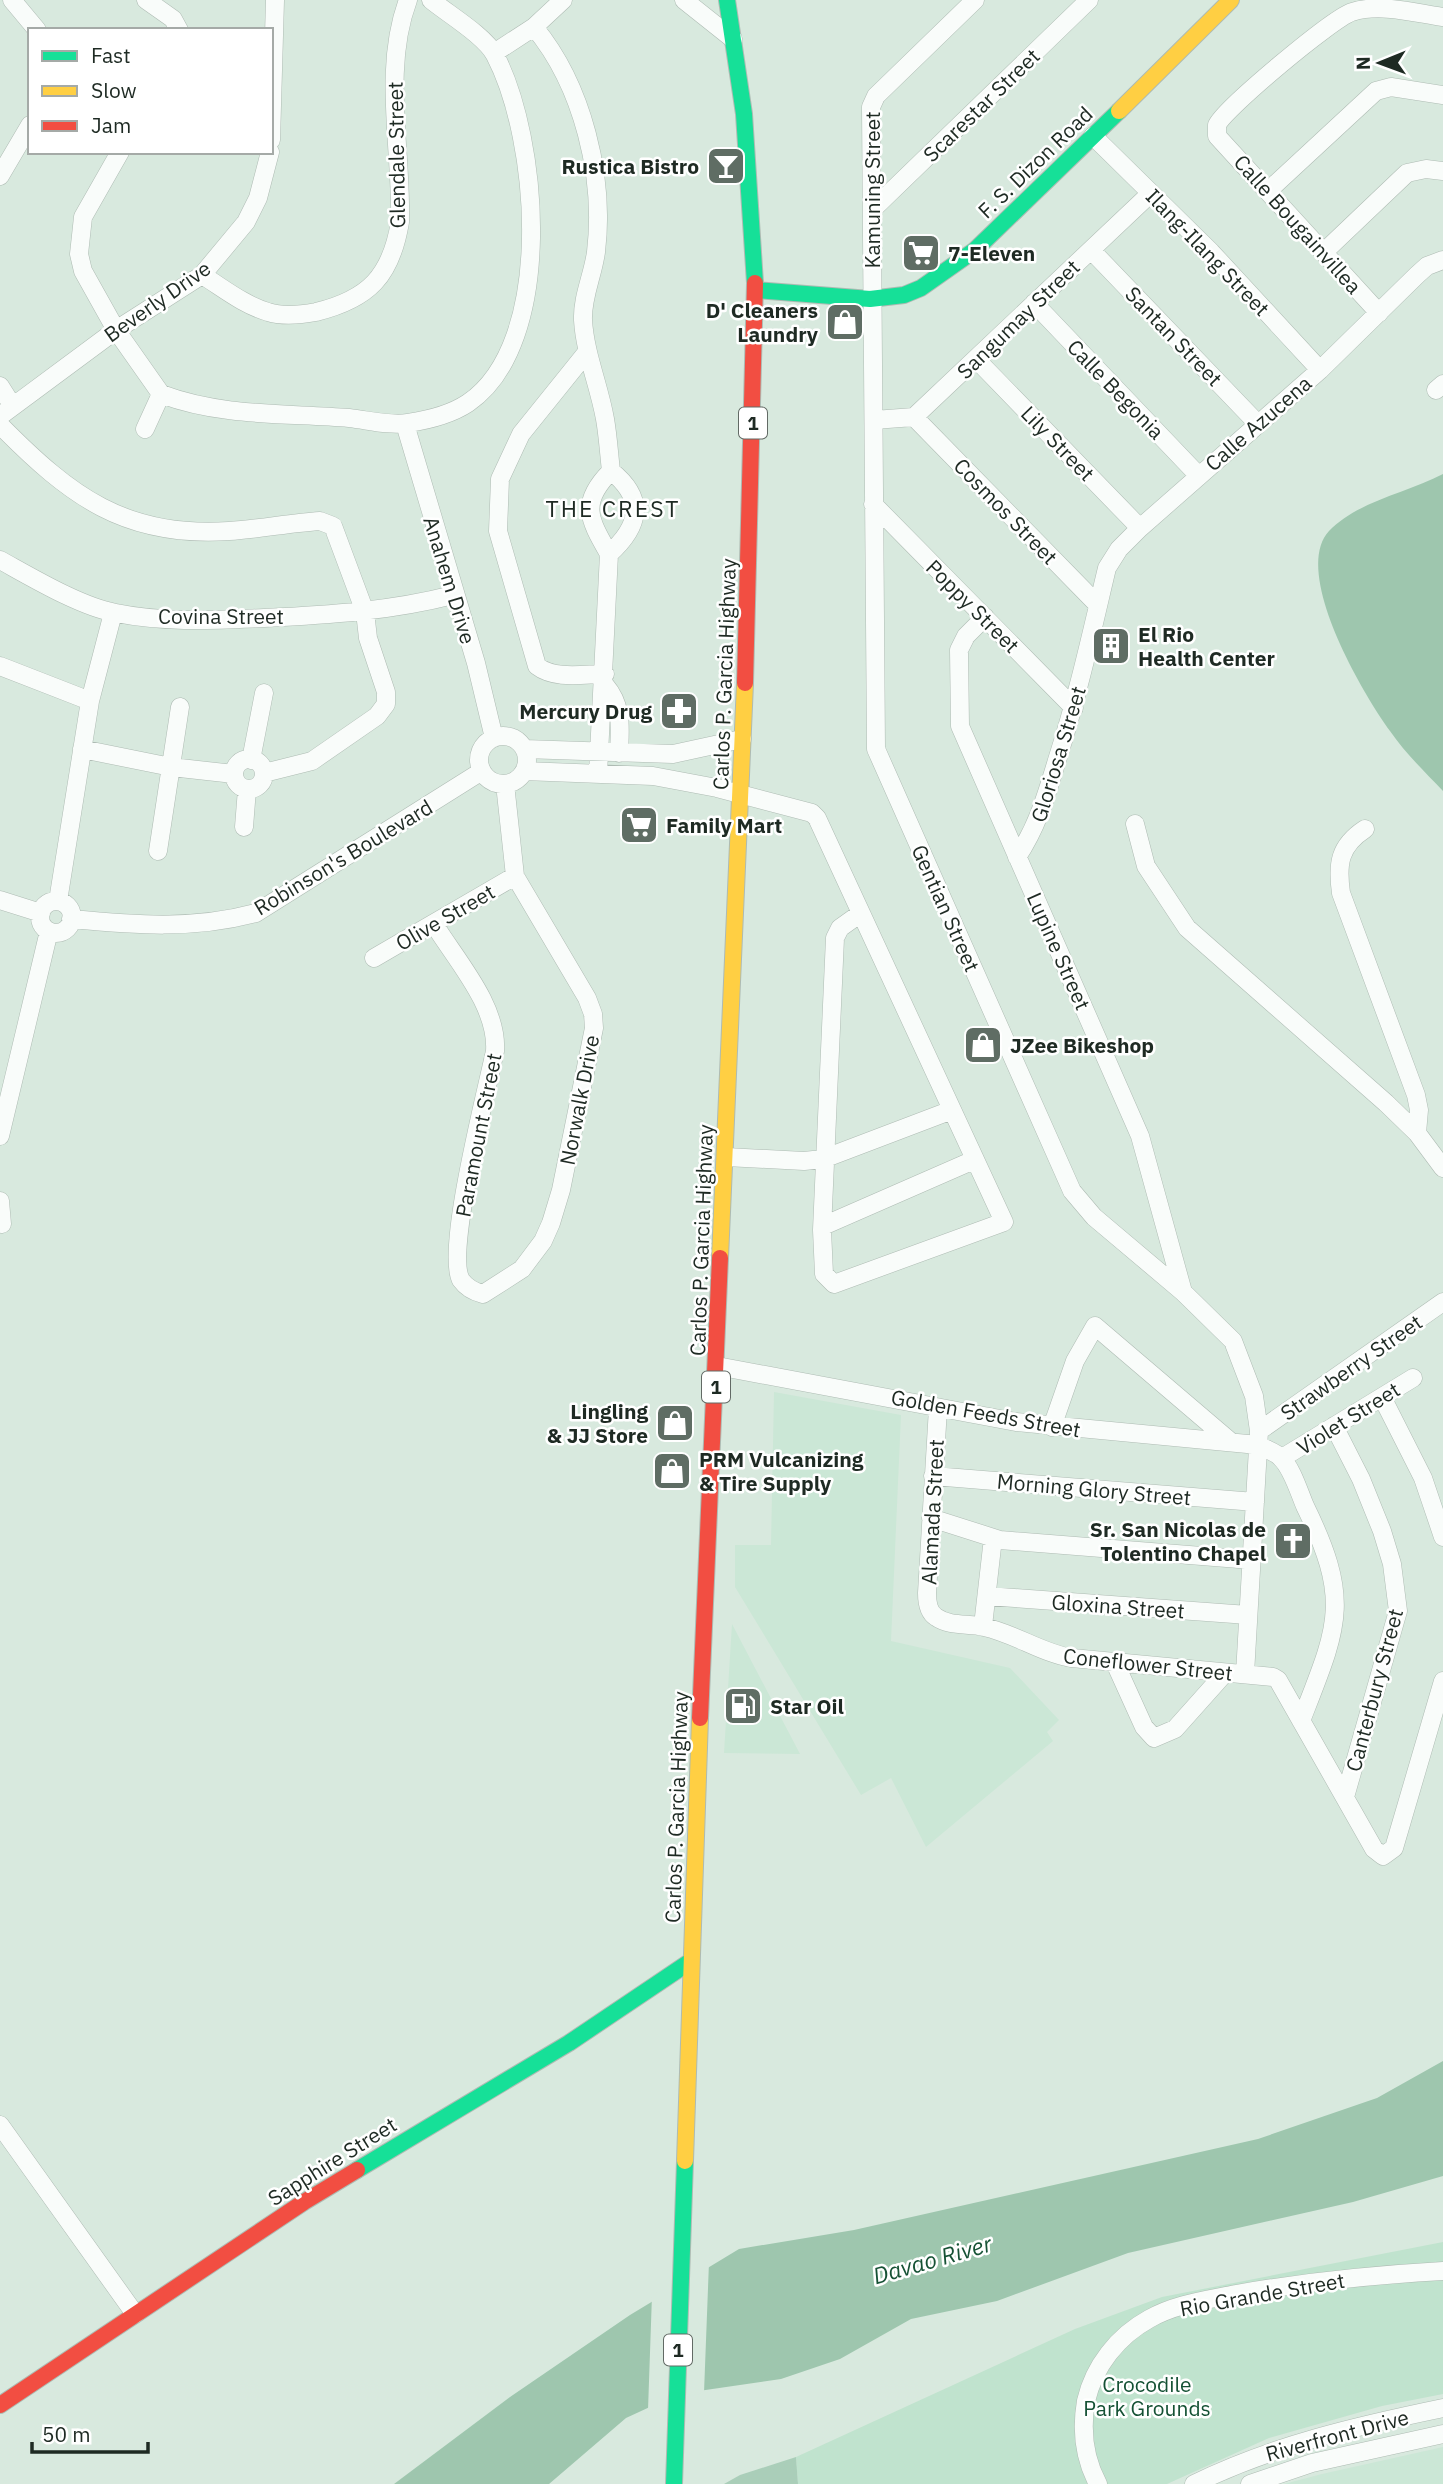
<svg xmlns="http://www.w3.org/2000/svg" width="1443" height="2484" font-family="'IBM Plex Sans',sans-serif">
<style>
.built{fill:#cbe7d6}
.green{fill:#c0e3ce}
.forest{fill:#aaceb9}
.water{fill:#9ec6ae}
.pier{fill:#d8e9de}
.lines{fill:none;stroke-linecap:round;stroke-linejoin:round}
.street-casing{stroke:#aebbb3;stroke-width:19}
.fast-casing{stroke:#aebbb3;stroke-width:18}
.slow-casing{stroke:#aebbb3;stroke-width:18}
.jam-casing{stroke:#aebbb3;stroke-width:18}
.street{stroke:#f9fcfa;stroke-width:18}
.fast{stroke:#16e098;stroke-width:16}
.slow{stroke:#ffcf43;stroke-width:16}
.jam{stroke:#f24e42;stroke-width:16}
.labels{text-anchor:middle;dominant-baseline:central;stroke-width:5;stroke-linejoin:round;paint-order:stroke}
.shield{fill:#fff;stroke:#626a65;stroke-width:2}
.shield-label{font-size:19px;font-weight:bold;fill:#1e2a23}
.street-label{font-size:21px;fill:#1e2a23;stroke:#fff}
.poi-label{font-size:21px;font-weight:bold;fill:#1e2a23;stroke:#fff;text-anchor:start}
.park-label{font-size:21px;fill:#145134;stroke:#fff}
.neighbourhood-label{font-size:23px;letter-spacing:2px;fill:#1e2a23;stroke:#fff}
.water-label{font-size:23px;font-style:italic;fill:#165235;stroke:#fff}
</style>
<rect width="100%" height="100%" fill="#d8e9de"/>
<path class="built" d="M 774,1392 L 901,1415 L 891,1641 L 1010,1668 L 1059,1720 L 1047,1732 L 1053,1741 L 926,1847 L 891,1778 L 861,1795 L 735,1587 L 735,1545 L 771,1545 Z
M 732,1624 L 800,1754 L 724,1753 Z
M 1443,2447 L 1443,2484 L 1284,2484 L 1322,2474 Z"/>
<path class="green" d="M 1443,2242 L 1443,2394 L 1382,2406 L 1269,2438 L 1167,2484 L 798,2484 L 796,2457 L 1075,2329 L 1162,2297 Z"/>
<path class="forest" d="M 796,2457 L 798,2484 L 724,2484 L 740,2475 Z"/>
<path class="water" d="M 1443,474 L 1443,791 C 1425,772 1405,753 1390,731 C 1363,694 1291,572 1329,531 C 1358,501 1407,493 1443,474 Z
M 1443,2061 L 1443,2176 L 1353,2202 L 1128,2253 L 997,2301 L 911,2319 L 840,2359 L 781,2379 L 678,2394 L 626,2418 L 549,2484 L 394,2484 L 510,2397 L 630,2315 L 739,2249 L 854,2230 L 1258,2139 L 1377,2098 Z"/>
<path class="pier" d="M 709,2262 L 704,2393 L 679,2398 L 648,2410 L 652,2295 Z"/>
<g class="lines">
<defs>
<path id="street" d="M 12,0 L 37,30
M 146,0 L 173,19 L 179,30
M 684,0 L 733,39
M 975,0 L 876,96 L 871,107 L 876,749 L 1072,1191 L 1094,1217 L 1183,1292 L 1233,1341 L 1254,1396 L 1259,1431 L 1245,1674
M 534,27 C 583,86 605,177 596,252 C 593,275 582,297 583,320 C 585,354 599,385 605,419 C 608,436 609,454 611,471 C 646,499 640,526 609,554
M 494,53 L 534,27 L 563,0
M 1093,136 L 1211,252 L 1320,370
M 271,140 L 275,0
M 120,152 L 83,217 L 79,254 L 83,271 L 116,330 L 161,394 C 222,417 286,413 349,418 C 368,420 389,426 408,423 C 428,420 450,415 468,403 C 556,343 539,139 495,55 C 485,36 448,14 431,0
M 0,176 L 30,125
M 1268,191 L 1376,91 L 1391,87 L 1443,95
M 872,210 L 1089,0
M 1091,250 L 1257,423
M 1324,252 L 1407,173 L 1426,169 L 1443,171
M 202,275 C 223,288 244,305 268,312 C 283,317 300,315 316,312 C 369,299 391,276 400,222 C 402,149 382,69 408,0
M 1034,303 L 1198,475
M 1379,313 L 1217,136 L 1217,125 C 1225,108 1333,18 1352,12 C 1380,3 1415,13 1443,17
M 587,352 L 521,434 L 500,479 L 498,531 L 537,666 C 555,680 584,674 605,674
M 976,359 L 1140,528
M 0,386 L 12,405
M 1436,390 L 1443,384
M 0,416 L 116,330 L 202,275 L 246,222 L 258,198 L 270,152
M 914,417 L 1098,605
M 874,420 L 914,417 L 1151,193
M 405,424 L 476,663 L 494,738
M 0,425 C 70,496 125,538 229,531 C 260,529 290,523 320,521 L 333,526 L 365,612 L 368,638 L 386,692 L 386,704 L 377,716 L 312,761 L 264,773
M 145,429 L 161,394
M 873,504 L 1074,708
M 0,560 C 31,577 81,607 116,613 C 165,623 214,620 264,618 C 328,615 391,611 453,595
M 985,617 L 966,636 L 959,650 L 960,726 L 1140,1136 L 1183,1292
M 0,666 L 90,701
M 605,685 C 623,706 620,727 619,753
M479 760a24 24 0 1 1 48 0a24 24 0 1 1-48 0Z
M 82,749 L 171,767 L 234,774
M 524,749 L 673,754 L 742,739
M234 774a15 15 0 1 1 30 0a15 15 0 1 1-30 0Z
M 251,760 L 264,693
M 524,771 L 653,776 L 717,788 L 812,813 L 817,818 L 1004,1222 L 834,1284 L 824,1274 L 822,1230 L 835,938 L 840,928 L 861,913
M 598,774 L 609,554 C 589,519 579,503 611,471
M 1135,824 L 1146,866 L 1187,928 L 1386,1103 L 1417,1133 L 1443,1168
M 244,827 L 247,789
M 1365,829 C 1339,846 1337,864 1341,893 L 1416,1095 L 1419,1110 L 1417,1133
M 158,851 L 180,707
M 1017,857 C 1038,826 1047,793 1058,757 C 1078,695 1092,631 1107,568 L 1119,549 L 1140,528 L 1320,370 L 1417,275 L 1427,266 L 1443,260
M 0,900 L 41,913
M 58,901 L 90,701 L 113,613
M40 917a16 16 0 1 1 32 0a16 16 0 1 1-32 0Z
M 71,919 C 135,925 193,930 256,913 L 482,771
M 434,924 C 456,960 498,1006 495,1051 C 487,1089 445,1252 461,1280 C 466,1287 475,1292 483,1294 L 522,1269 L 543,1241 L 551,1223 L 561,1190 L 594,1028 L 593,1014 L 587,998 L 515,876 L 505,784
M 374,958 L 515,876
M 0,1136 L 49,931
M 726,1157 L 804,1161 L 823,1159 L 952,1110
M 0,1201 L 2,1224
M 823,1226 L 974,1160
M 717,1366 L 1016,1422 L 1258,1445 C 1265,1449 1276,1452 1281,1458 C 1292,1468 1299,1492 1305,1506 C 1352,1602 1338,1626 1301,1721
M 1382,1397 L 1423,1478 L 1443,1537
M 938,1408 L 927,1593 C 927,1602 928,1612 936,1617 C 950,1627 969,1623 984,1627 C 1016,1634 1041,1653 1072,1658 L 1273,1677 L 1278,1680 L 1374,1849 L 1383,1856 L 1394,1848 L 1443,1681
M 1334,1426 L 1361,1479 L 1382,1531 L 1392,1564 L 1398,1611 L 1345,1797
M 1052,1427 L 1075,1361 L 1095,1326 L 1231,1442
M 1259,1431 L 1443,1302
M 1282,1458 L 1413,1378
M 933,1476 L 1255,1502
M 931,1518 L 1000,1540 L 1252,1560
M 987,1596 L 1248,1615
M 983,1626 L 993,1538
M 1115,1663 L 1144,1727 L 1154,1738 L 1175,1729 L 1225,1673
M 0,2125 L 135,2314
M 1098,2484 C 1084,2458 1081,2430 1086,2401 C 1094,2366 1118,2336 1149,2319 C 1175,2304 1207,2300 1236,2294 C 1305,2282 1373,2275 1443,2271
M 1194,2484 C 1274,2445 1356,2426 1443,2408
M 1250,2484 L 1312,2463 L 1443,2434"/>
<path id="fast" d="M 727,0 L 744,114 L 755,283
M 755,290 L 870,299 L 904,295 L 921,288 L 975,250 L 1119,111
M 357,2170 L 569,2043 L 691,1961
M 674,2484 L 685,2161"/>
<path id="slow" d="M 1119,111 L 1231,0
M 720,1258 L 745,683
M 685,2161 L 700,1718"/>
<path id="jam" d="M 745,683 L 755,283
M 700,1718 L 720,1258
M 0,2405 L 304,2202 L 357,2170"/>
</defs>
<use href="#street" class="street-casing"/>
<use href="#fast" class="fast-casing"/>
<use href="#slow" class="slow-casing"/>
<use href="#jam" class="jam-casing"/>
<use href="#street" class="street"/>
<use href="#fast" class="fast"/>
<use href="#slow" class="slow"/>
<use href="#jam" class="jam"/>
</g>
<defs>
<symbol id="bar-square" viewBox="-11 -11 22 22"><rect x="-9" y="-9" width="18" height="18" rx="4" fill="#5f6d64" stroke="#fff"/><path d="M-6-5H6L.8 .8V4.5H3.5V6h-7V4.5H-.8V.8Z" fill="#fff"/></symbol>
<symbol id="supermarket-square" viewBox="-11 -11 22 22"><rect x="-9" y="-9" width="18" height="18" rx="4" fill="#5f6d64" stroke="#fff"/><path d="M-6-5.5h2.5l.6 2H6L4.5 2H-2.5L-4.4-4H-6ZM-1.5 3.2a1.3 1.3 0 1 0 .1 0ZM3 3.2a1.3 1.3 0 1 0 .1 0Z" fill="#fff"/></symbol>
<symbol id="shop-square" viewBox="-11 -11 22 22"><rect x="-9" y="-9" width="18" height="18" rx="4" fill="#5f6d64" stroke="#fff"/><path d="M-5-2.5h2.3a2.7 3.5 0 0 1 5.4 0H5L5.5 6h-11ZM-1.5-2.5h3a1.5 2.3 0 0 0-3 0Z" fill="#fff"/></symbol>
<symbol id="building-square" viewBox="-11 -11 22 22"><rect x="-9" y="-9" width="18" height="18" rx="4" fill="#5f6d64" stroke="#fff"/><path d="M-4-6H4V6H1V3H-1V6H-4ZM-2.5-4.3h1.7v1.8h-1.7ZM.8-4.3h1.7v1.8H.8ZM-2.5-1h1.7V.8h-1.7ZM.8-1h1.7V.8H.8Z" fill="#fff"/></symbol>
<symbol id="pharmacy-square" viewBox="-11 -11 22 22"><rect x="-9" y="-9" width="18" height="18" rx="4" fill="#5f6d64" stroke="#fff"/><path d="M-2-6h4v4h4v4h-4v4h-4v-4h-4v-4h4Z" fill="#fff"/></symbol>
<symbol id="church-square" viewBox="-11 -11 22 22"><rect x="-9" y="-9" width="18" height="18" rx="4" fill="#5f6d64" stroke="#fff"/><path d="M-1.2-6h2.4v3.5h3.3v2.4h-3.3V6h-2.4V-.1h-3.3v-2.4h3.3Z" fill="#fff"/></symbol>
<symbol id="fuel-square" viewBox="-11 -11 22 22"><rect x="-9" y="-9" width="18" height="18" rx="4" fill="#5f6d64" stroke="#fff"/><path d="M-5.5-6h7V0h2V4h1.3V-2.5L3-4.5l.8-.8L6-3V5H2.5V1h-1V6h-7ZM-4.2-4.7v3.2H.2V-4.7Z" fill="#fff"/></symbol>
</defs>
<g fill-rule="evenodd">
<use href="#bar-square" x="704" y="144" width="44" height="44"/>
<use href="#supermarket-square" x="899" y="231" width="44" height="44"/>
<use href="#shop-square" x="823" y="300" width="44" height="44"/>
<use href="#building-square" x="1089" y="624" width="44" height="44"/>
<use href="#pharmacy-square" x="657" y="689" width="44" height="44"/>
<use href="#supermarket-square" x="617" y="803" width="44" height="44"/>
<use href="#shop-square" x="961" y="1023" width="44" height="44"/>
<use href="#shop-square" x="653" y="1401" width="44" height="44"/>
<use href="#shop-square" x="650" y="1449" width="44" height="44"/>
<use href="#church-square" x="1271" y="1519" width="44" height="44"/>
<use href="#fuel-square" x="721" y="1684" width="44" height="44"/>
</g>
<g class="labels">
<g class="shield">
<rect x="739" y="407.5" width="28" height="31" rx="5"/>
<rect x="702" y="1371.5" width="28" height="31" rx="5"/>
<rect x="664" y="2334.5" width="28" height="31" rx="5"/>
</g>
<g class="shield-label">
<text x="753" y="423">1</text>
<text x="716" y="1387">1</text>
<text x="678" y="2350">1</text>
</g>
<g class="street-label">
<text transform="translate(981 105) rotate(-44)">Scarestar Street</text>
<text transform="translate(396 155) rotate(-91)">Glendale Street</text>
<text transform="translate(1035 162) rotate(-44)">F. S. Dizon Road</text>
<text transform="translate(872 190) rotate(-90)">Kamuning Street</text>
<text transform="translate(1298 224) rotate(48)">Calle Bougainvillea</text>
<text transform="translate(1208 252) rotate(46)">Ilang-Ilang Street</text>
<text transform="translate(157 301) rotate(-35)">Beverly Drive</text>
<text transform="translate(1018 319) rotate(-44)">Sangumay Street</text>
<text transform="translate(1174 336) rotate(46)">Santan Street</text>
<text transform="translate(1116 389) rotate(46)">Calle Begonia</text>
<text transform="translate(1258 423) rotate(-41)">Calle Azucena</text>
<text transform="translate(1058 443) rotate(46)">Lily Street</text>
<text transform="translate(1006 511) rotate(46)">Cosmos Street</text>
<text transform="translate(450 580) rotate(73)">Anahem Drive</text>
<text transform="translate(973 606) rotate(45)">Poppy Street</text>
<text x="221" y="616">Covina Street</text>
<text transform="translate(724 674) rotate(-88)">Carlos P. Garcia Highway</text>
<text transform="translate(1058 754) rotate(-73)">Gloriosa Street</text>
<text transform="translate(343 857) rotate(-31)">Robinson's Boulevard</text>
<text transform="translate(946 908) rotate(66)">Gentian Street</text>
<text transform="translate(445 917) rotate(-30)">Olive Street</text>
<text transform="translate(1059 951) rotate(66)">Lupine Street</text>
<text transform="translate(579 1100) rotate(-79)">Norwalk Drive</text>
<text transform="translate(478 1135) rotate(-79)">Paramount Street</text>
<text transform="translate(701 1240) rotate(-88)">Carlos P. Garcia Highway</text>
<text transform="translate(1351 1367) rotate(-35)">Strawberry Street</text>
<text transform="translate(986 1413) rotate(10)">Golden Feeds Street</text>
<text transform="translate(1348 1418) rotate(-32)">Violet Street</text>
<text transform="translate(1094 1489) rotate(5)">Morning Glory Street</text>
<text transform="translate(932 1512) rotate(-87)">Alamada Street</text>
<text transform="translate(1118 1606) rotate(4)">Gloxina Street</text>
<text transform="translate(1148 1664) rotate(6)">Coneflower Street</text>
<text transform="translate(1374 1690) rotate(-75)">Canterbury Street</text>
<text transform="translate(676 1807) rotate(-88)">Carlos P. Garcia Highway</text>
<text transform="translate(332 2161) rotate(-32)">Sapphire Street</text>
<text transform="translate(1262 2294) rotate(-10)">Rio Grande Street</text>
<text transform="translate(1337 2435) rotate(-15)">Riverfront Drive</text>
</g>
<g class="poi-label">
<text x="699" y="166" text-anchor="end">Rustica Bistro</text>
<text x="948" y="253">7-Eleven</text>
<text x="818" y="310" text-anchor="end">D' Cleaners<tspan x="818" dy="24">Laundry</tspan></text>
<text x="1138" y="634">El Rio<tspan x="1138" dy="24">Health Center</tspan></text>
<text x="652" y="711" text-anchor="end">Mercury Drug</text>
<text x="666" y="825">Family Mart</text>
<text x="1010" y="1045">JZee Bikeshop</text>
<text x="648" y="1411" text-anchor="end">Lingling<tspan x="648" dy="24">&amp; JJ Store</tspan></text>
<text x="699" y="1459">PRM Vulcanizing<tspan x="699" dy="24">&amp; Tire Supply</tspan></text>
<text x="1266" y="1529" text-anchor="end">Sr. San Nicolas de<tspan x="1266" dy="24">Tolentino Chapel</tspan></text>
<text x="770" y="1706">Star Oil</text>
</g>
<g class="park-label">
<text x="1147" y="2384">Crocodile<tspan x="1147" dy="24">Park Grounds</tspan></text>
</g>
<g class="neighbourhood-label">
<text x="613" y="508">THE CREST</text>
</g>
<g class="water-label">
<text transform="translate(932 2259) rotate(-16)">Davao River</text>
</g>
</g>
<rect x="28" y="28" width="245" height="126" fill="#ffffff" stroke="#a5aaa7" stroke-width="2"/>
<rect x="42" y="51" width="35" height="10" fill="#16e098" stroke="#a5aaa7" stroke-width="2"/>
<text x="91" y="63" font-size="21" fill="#1e2a23">Fast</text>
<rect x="42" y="86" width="35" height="10" fill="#ffcf43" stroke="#a5aaa7" stroke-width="2"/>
<text x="91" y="98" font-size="21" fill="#1e2a23">Slow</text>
<rect x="42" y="121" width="35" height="10" fill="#f24e42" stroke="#a5aaa7" stroke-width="2"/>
<text x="91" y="133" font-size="21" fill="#1e2a23">Jam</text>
<g transform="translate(1380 63) rotate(269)" stroke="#ffffff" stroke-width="5" paint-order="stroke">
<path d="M0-5L12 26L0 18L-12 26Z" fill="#1e2a23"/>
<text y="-10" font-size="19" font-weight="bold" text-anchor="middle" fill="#1e2a23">N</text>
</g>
<path d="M32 2442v10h116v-10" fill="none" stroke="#1e2a23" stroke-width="3.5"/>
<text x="42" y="2442" font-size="21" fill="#1e2a23" stroke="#ffffff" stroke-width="5" paint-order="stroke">50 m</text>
</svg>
